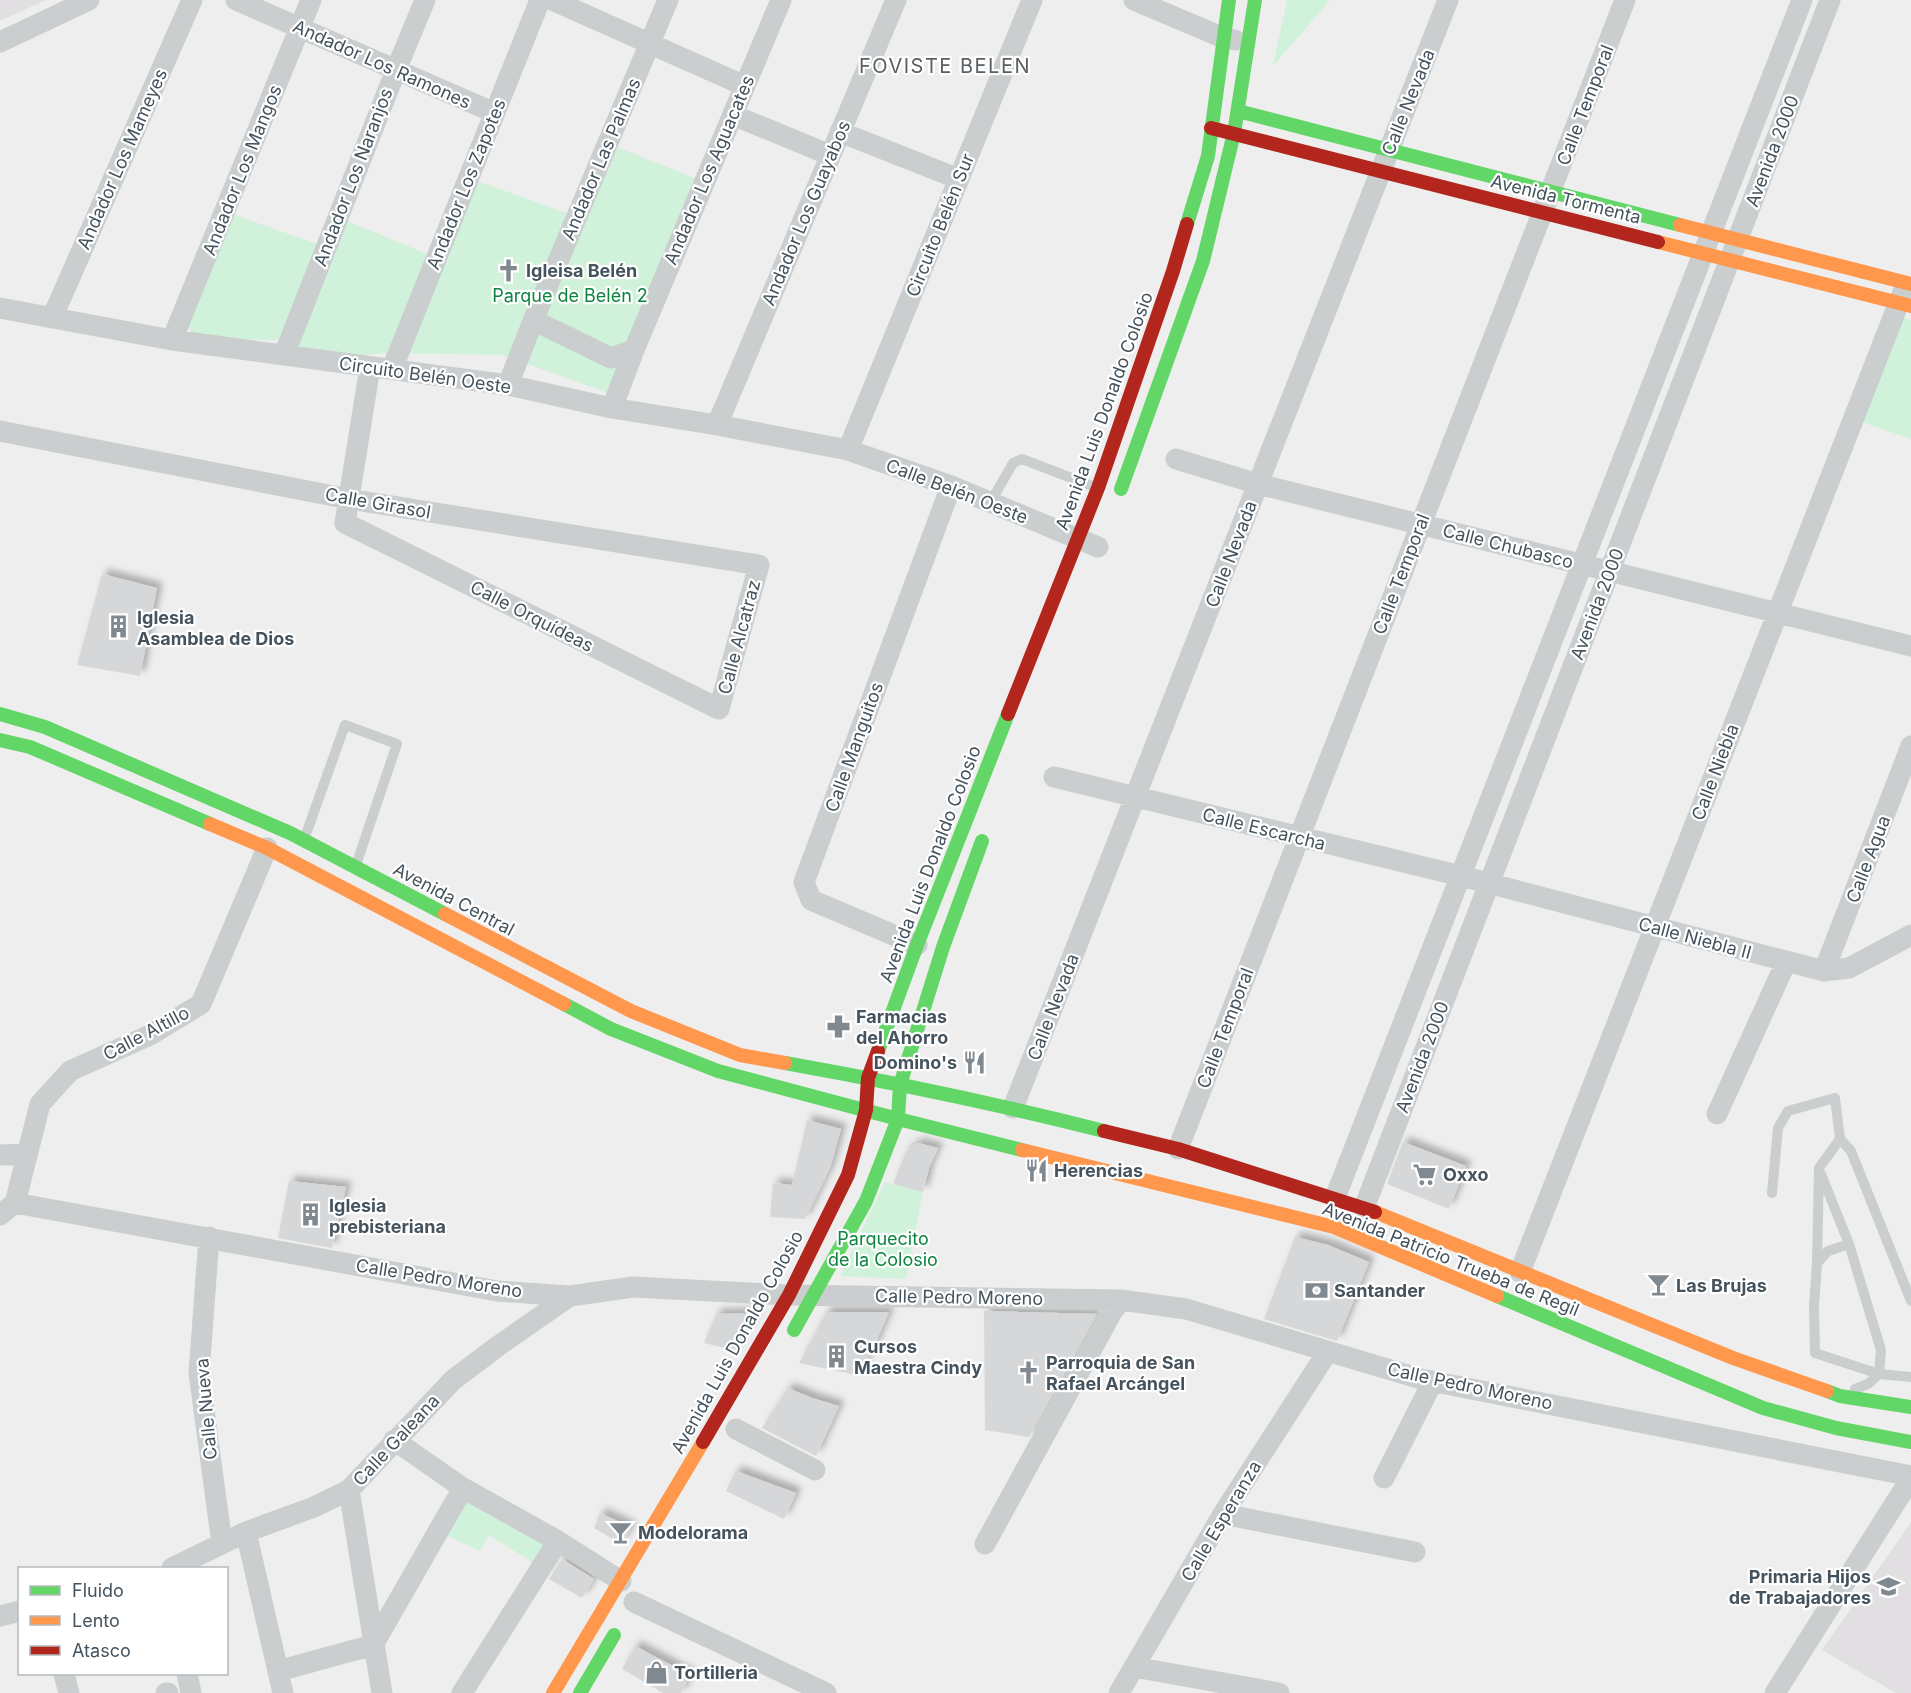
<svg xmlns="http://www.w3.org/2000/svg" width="1911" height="1693" font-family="Inter,sans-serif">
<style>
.education{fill:#e1dfe1}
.green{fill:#d0f1da}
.building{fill:#d6d7d9;filter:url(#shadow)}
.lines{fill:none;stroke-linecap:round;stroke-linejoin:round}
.lane{stroke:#cacecf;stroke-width:10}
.street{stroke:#cacecf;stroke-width:21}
.fast{stroke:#63d668;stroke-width:14}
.slow{stroke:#ff974d;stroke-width:14}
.jam{stroke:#b3261e;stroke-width:14}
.labels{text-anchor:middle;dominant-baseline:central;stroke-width:4.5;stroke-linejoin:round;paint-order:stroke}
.street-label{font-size:18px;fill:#44535d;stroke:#fff}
.poi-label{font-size:18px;font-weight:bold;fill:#44535d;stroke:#fff;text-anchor:start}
.park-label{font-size:18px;fill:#0d853f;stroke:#fff}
.neighbourhood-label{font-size:20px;letter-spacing:1.5px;fill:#595f63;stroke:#fff}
</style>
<defs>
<filter id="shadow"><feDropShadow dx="5.5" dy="-5.5" stdDeviation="3" flood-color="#0004"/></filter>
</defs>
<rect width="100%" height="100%" fill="#efeeee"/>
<path class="education" d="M 0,0 L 46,0 L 0,21 Z
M 1911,1522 L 1911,1693 L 1896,1693 L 1822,1650 Z"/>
<path class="green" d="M 1287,0 L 1330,0 L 1273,66 Z
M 607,143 L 704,182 L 617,396 L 502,355 L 387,353 L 347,357 L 300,352 L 289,340 L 201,339 L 179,321 L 224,211 L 317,244 L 330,214 L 437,258 L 469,178 L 577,217 Z
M 1903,318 L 1911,320 L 1911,439 L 1862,422 Z
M 885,1182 L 923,1192 L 906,1279 L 840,1276 Z
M 463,1493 L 553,1542 L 538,1566 L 489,1535 L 480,1551 L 442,1533 Z"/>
<path class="building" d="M 102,574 L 157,588 L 140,676 L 77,665 Z
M 807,1120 L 841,1129 L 830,1168 L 805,1219 L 770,1217 L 773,1183 L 792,1185 Z
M 1403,1142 L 1466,1166 L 1449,1209 L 1387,1184 Z
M 918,1143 L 938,1148 L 929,1168 L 923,1192 L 893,1184 L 906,1151 Z
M 289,1181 L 346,1187 L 332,1248 L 278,1238 Z
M 1295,1237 L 1328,1245 L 1369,1262 L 1337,1341 L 1264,1319 Z
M 984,1311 L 1097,1314 L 1029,1437 L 985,1430 Z
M 826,1312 L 889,1312 L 873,1349 L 857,1375 L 799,1363 Z
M 757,1313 L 735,1350 L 704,1343 L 716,1314 Z
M 788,1388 L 812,1398 L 839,1406 L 816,1456 L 762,1428 Z
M 736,1471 L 796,1493 L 784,1519 L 726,1491 Z
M 600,1513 L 631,1527 L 621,1544 L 594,1528 Z
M 562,1559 L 594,1579 L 582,1598 L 549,1579 Z
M 635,1646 L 690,1675 L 681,1693 L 663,1693 L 622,1669 Z"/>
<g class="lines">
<path class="lane" d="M 990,503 L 1013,463 L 1022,459 L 1095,487
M 305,837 L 345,725 L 397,744 L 356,865
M 1821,1174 L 1849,1244 L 1881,1350 L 1879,1374 L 1868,1384 L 1855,1389
M 1772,1193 L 1778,1128 L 1788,1111 L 1835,1098 L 1840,1139
M 1849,1244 L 1828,1251 L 1817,1263 L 1814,1306 L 1815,1353 L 1879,1374 L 1911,1377
M 1817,1263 L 1819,1168 L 1840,1139 L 1851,1151 L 1911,1301"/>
<path class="street" d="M 236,0 L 495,113
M 552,0 L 745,86
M 1134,0 L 1224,38 L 1235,40
M 0,42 L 89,0
M 733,115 L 830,155
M 840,132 L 959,179
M 0,308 L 172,340 L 508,385 L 612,408 L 717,425 L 848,450 L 951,486 L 1098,547
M 52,318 L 192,0
M 533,320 L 611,358 L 634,350
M 172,340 L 311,0
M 284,355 L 396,70 L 425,0
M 392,369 L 540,0
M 508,385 L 535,316 L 668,0
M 612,408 L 634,350 L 781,0
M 717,425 L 896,0
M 0,431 L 349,499 L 759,565 L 719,709 L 345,523 L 370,367
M 848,450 L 1032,0
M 1176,459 L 1258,484 L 1911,646
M 1054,777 L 1461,876 L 1824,971 L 1849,968 L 1911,935
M 917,945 L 811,900 L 804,882 L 951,486
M 1824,971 L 1911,746
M 1013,1108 L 1448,0
M 1717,1114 L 1786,962
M 1178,1149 L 1625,0
M 0,1155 L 27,1154
M 1335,1198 L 1802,0
M 15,1203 L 40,1104 L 70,1071 L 150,1035 L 201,1004 L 267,848
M 1364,1208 L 1830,0
M 0,1215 L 15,1203 L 497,1291 L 570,1296 L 633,1287 L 789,1295 L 1121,1300 L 1186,1309 L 1421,1379 L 1911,1476
M 209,1237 L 199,1373 L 222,1544
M 1520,1272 L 1903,292
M 736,1429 L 815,1470
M 394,1440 L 463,1488 L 558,1541 L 621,1581
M 1384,1478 L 1433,1381
M 349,1490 L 382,1693
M 1223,1514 L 1415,1552
M 246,1532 L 283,1693
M 985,1544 L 1112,1312 L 1121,1300
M 172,1568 L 246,1532 L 314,1507 L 349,1490 L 453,1380 L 498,1346 L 570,1296
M 634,1602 L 826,1693
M 0,1616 L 20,1611
M 1134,1667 L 1279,1693
M 278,1671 L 373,1645 L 463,1488
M 64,1674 L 69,1693
M 187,1674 L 191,1693
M 166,1693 L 168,1693
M 462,1693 L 558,1541
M 1119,1693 L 1223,1514 L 1328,1351
M 1775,1693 L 1911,1478"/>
<path class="fast" d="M 1238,111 L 1680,225
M 1187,224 L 1208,156 L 1229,0
M 1121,489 L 1203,261 L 1234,133 L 1255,0
M 0,714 L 45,727 L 290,833 L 445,914
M 0,740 L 30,747 L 210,824
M 564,1004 L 611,1029 L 718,1071 L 898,1119 L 1022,1150
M 878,1051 L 917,945 L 1008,714
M 785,1063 C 892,1082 998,1104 1104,1131
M 1497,1296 L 1763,1408 L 1836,1428 L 1911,1442
M 794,1330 L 866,1201 L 898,1119 L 900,1085 L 943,947 L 982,841
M 1827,1391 L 1840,1396 L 1911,1407
M 580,1693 L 614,1635"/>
<path class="slow" d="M 1680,225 L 1911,284
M 1658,242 L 1911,306
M 210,824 L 267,848 L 564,1004
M 445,914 L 631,1011 L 740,1055 L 785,1063
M 1022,1150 L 1334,1227 L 1497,1296
M 1375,1212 L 1733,1358 L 1827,1391
M 553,1693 L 703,1442"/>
<path class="jam" d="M 1211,128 L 1658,242
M 1008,714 L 1098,488 L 1173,271 L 1187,224
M 1104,1131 L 1178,1149 L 1375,1212
M 703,1442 L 789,1295 L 848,1175 L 866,1110 L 868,1078 L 878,1051"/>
</g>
<defs>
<symbol id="church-bare" viewBox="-9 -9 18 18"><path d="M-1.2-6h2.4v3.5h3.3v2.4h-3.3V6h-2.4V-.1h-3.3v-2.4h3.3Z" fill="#808990" stroke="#fff" stroke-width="2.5" paint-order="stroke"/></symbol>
<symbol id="building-bare" viewBox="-9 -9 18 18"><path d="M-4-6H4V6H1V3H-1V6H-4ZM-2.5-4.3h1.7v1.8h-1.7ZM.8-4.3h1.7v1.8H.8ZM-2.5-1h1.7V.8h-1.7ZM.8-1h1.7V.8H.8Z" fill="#808990" stroke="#fff" stroke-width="2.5" paint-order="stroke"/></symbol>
<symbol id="pharmacy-bare" viewBox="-9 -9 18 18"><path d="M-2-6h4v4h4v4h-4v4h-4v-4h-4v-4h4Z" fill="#808990" stroke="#fff" stroke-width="2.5" paint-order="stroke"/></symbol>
<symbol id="restaurant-bare" viewBox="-9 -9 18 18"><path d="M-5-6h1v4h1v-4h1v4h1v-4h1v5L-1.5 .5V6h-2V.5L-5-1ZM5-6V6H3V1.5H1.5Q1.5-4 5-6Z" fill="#808990" stroke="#fff" stroke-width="2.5" paint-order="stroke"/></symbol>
<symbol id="supermarket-bare" viewBox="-9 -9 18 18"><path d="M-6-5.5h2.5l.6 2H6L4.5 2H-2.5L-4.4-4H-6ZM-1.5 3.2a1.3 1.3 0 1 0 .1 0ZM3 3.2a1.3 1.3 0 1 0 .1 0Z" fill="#808990" stroke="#fff" stroke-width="2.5" paint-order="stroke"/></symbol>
<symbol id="bar-bare" viewBox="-9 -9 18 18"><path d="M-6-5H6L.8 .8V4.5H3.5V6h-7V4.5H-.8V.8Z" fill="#808990" stroke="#fff" stroke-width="2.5" paint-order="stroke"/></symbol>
<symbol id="bank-bare" viewBox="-9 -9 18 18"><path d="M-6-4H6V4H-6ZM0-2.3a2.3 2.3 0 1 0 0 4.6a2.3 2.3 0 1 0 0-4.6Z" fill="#808990" stroke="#fff" stroke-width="2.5" paint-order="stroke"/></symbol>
<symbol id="school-bare" viewBox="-9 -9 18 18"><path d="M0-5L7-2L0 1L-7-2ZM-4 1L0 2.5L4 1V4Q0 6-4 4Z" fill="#808990" stroke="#fff" stroke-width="2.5" paint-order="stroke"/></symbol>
<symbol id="shop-bare" viewBox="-9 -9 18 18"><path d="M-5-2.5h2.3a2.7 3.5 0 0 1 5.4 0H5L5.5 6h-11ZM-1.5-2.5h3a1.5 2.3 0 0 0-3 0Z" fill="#808990" stroke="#fff" stroke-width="2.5" paint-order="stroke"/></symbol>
</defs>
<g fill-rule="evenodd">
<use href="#church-bare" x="492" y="254" width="33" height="33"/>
<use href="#building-bare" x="102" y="610" width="33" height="33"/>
<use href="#pharmacy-bare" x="822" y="1010" width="33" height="33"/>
<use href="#restaurant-bare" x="958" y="1046" width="33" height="33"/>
<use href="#restaurant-bare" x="1020" y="1154" width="33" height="33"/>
<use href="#supermarket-bare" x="1408" y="1158" width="33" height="33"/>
<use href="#building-bare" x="294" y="1198" width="33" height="33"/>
<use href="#bar-bare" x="1642" y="1268" width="33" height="33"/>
<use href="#bank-bare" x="1300" y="1274" width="33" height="33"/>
<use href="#building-bare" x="820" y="1340" width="33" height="33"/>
<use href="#church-bare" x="1012" y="1356" width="33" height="33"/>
<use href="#bar-bare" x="604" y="1516" width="33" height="33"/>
<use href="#school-bare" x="1872" y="1570" width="33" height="33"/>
<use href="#shop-bare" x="640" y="1656" width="33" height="33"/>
</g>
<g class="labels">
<g class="street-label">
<text transform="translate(382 64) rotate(24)">Andador Los Ramones</text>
<text transform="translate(1408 102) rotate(-68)">Calle Nevada</text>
<text transform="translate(1585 105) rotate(-69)">Calle Temporal</text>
<text transform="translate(1772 151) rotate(-69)">Avenida 2000</text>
<text transform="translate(122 159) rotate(-66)">Andador Los Mameyes</text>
<text transform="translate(601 159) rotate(-67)">Andador Las Palmas</text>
<text transform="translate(242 170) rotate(-68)">Andador Los Mangos</text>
<text transform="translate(709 170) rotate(-67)">Andador Los Aguacates</text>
<text transform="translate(353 177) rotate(-69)">Andador Los Naranjos</text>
<text transform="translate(466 184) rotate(-68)">Andador Los Zapotes</text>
<text transform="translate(1566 199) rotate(14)">Avenida Tormenta</text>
<text transform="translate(806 213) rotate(-67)">Andador Los Guayabos</text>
<text transform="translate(940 225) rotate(-68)">Circuito Belén Sur</text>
<text transform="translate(425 375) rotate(8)">Circuito Belén Oeste</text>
<text transform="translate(1104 411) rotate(-70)">Avenida Luis Donaldo Colosio</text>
<text transform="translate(957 491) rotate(21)">Calle Belén Oeste</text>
<text transform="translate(378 503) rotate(10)">Calle Girasol</text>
<text transform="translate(1508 546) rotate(14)">Calle Chubasco</text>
<text transform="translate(1231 554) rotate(-69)">Calle Nevada</text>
<text transform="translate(1401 574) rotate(-69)">Calle Temporal</text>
<text transform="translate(1597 604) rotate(-69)">Avenida 2000</text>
<text transform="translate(532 616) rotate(27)">Calle Orquídeas</text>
<text transform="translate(739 637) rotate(-75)">Calle Alcatraz</text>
<text transform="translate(854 747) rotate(-70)">Calle Manguitos</text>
<text transform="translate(1715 772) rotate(-69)">Calle Niebla</text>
<text transform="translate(1264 829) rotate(14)">Calle Escarcha</text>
<text transform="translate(1868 859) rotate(-69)">Calle Agua</text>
<text transform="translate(930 864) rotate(-69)">Avenida Luis Donaldo Colosio</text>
<text transform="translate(454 899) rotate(28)">Avenida Central</text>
<text transform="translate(1695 938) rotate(15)">Calle Niebla II</text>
<text transform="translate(1053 1007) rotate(-69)">Calle Nevada</text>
<text transform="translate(1225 1028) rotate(-69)">Calle Temporal</text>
<text transform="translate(146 1033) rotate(-28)">Calle Altillo</text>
<text transform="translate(1422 1057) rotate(-69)">Avenida 2000</text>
<text transform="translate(1451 1259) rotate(22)">Avenida Patricio Trueba de Regil</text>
<text transform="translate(439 1278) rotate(9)">Calle Pedro Moreno</text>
<text transform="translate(959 1297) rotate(1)">Calle Pedro Moreno</text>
<text transform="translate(737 1342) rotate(-61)">Avenida Luis Donaldo Colosio</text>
<text transform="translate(1470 1386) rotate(12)">Calle Pedro Moreno</text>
<text transform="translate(206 1409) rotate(-95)">Calle Nueva</text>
<text transform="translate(396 1440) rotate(-47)">Calle Galeana</text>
<text transform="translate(1221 1521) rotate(-59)">Calle Esperanza</text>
</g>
<g class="poi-label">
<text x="526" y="270">Igleisa Belén</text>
<text x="137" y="617">Iglesia<tspan x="137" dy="21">Asamblea de Dios</tspan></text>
<text x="856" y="1016">Farmacias<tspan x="856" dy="21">del Ahorro</tspan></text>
<text x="957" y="1062" text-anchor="end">Domino's</text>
<text x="1054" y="1170">Herencias</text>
<text x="1443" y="1174">Oxxo</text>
<text x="329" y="1205">Iglesia<tspan x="329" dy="21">prebisteriana</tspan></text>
<text x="1676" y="1285">Las Brujas</text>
<text x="1334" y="1290">Santander</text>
<text x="854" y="1346">Cursos<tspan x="854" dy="21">Maestra Cindy</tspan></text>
<text x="1046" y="1362">Parroquia de San<tspan x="1046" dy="21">Rafael Arcángel</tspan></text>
<text x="638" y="1532">Modelorama</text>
<text x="1871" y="1576" text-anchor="end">Primaria Hijos<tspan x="1871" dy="21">de Trabajadores</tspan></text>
<text x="674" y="1672">Tortilleria</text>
</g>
<g class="park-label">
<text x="570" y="295">Parque de Belén 2</text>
<text x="883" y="1238">Parquecito<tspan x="883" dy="21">de la Colosio</tspan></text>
</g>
<g class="neighbourhood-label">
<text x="945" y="66">FOVISTE BELEN</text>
</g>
</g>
<rect x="18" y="1567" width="210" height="108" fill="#ffffff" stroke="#b4babe" stroke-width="1.5"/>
<rect x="30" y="1586" width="30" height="9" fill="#63d668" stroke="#b4babe" stroke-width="1.5"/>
<text x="72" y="1597" font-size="18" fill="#44535d">Fluido</text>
<rect x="30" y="1616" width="30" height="9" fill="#ff974d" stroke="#b4babe" stroke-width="1.5"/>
<text x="72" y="1627" font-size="18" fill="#44535d">Lento</text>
<rect x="30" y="1646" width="30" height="9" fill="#b3261e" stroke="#b4babe" stroke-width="1.5"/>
<text x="72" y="1657" font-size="18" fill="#44535d">Atasco</text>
</svg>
